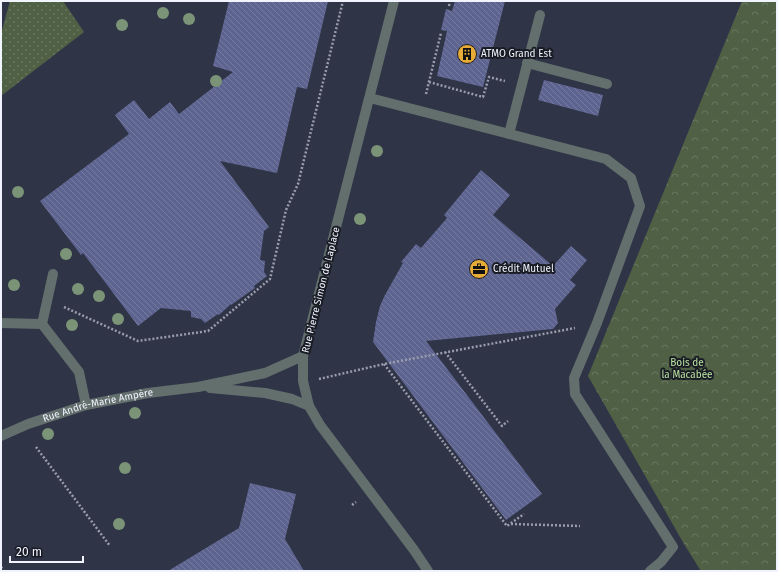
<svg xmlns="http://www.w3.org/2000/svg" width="778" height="572" font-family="'Fira Sans',sans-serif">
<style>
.grass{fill:url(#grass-dots)}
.forest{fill:url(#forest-crowns)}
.building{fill:url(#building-back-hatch)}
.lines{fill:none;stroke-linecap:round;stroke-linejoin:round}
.path{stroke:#999dab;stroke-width:2.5;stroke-dasharray:2 2;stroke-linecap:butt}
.minor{stroke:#636f6d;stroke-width:10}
.tree{fill:#7b9477}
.labels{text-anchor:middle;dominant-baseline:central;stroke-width:4;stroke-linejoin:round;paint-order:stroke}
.poi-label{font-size:10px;fill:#f1f4fe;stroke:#1a1c25;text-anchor:start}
.street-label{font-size:10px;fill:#f1f4fe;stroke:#1a1c25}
.park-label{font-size:10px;fill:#b9e29f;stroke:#1a1c25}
</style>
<defs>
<pattern id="grass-dots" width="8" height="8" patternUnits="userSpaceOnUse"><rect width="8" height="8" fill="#4f6044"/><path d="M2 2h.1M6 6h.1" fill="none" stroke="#697760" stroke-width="1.8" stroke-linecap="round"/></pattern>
<pattern id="forest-crowns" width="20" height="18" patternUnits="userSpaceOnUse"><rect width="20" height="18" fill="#4f6044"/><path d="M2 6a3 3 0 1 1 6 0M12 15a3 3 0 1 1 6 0" fill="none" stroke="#697760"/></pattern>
<pattern id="building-back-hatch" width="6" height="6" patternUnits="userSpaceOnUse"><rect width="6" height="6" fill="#5d6490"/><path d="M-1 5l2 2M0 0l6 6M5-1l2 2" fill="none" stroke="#757ba1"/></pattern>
</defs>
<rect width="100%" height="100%" fill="#303447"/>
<path class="grass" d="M 10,1 L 63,1 L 84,32 L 1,96 L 1,34 Z"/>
<path class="forest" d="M 742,1 L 777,1 L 777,571 L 701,571 L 684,544 L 588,376 Z"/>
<path class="building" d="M 229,1 L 328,1 L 307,89 L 297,87 L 277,173 L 220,161 L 269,227 L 264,231 L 260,260 L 265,261 L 264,272 L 267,276 L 254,286 L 255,288 L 231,305 L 231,304 L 219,315 L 218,314 L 205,323 L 201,319 L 191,317 L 191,311 L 161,308 L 138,326 L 83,253 L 81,255 L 40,201 L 129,134 L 115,115 L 134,100 L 149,119 L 170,102 L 179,114 L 233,72 L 213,66 Z
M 455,1 L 505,1 L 483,87 L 437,76 L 447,31 L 441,30 L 446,9 L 452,11 Z
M 544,80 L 603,95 L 598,116 L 538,100 Z
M 481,170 L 510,195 L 493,215 L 553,266 L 571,246 L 587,260 L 570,280 L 576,285 L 555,309 L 558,323 L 553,329 L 426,341 L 542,494 L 506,520 L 373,342 L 376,322 L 380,306 L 385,295 L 403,263 L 401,262 L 416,244 L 421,248 L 447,218 L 444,215 Z
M 250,483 L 296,494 L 285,539 L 304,571 L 168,571 L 239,528 Z"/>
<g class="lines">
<path class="path" d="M 449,6 L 450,1
M 429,82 L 483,97 L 489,77 L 505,81
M 426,94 L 441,33
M 64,307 L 138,341 L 208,331 L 270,279 L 286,210 L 298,184 L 343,1
M 445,352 L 502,426 L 508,421
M 384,364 L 507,526 L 524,514
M 319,379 L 384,364 L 575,328
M 36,447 L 110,546
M 352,505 L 356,502
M 511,524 L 580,526
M 1,567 L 4,571"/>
<g class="minor">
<path d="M 394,1 L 303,356 L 303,381 L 309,406 L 320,425 L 414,550 L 428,571"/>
<path d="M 527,63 L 607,84"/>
<path d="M 370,98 L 606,159 L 631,178 L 640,206 L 597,323 L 574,378 L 575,394 L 673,547 L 661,562 L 650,571"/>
<path d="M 509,134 L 540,15"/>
<path d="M 1,323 L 42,324 L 79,372 L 86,405"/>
<path d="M 42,324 L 53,274"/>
<path d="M 210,388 L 265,393 L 292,399 L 309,406"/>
<path id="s1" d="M 1,436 L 28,424 L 86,405 L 148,393 L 198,387 L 265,373 L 303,356"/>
</g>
</g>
<g class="tree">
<circle cx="163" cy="13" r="6"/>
<circle cx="189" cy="19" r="6"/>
<circle cx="122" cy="25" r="6"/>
<circle cx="216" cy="81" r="6"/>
<circle cx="377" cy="151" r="6"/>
<circle cx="18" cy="192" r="6"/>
<circle cx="360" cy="219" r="6"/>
<circle cx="66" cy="254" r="6"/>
<circle cx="14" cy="285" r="6"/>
<circle cx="78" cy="289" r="6"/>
<circle cx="99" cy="296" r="6"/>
<circle cx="118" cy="319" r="6"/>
<circle cx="72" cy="325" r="6"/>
<circle cx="135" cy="413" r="6"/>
<circle cx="48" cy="434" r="6"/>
<circle cx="125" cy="468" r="6"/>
<circle cx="119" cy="524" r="6"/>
</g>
<defs>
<symbol id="building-disc" viewBox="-11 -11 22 22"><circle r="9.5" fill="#e7ac37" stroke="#1a1c25"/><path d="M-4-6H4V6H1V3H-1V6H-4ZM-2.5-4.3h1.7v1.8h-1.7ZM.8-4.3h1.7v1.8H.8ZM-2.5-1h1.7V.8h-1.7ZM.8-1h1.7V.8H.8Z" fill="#111"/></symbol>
<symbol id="office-disc" viewBox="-11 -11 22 22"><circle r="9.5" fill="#e7ac37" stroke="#1a1c25"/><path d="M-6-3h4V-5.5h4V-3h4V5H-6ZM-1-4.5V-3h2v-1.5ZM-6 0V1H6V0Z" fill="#111"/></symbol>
</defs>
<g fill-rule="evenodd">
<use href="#building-disc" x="456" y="43" width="22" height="22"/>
<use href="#office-disc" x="468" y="258" width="22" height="22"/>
</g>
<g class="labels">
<g class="poi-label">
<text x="481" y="54">ATMO Grand Est</text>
<text x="493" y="269">Crédit Mutuel</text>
</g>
<g class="street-label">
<text transform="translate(321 290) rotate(-76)">Rue Pierre Simon de Laplace</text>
<text stroke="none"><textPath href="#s1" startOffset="102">Rue André-Marie Ampère</textPath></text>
</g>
<g class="park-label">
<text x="687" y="363">Bois de<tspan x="687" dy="12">la Macabée</tspan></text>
</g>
</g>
<rect width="778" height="572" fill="none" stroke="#f1f4fe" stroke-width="4"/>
<path d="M10 556v6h73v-6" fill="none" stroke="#f1f4fe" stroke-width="2"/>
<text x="16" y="556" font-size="12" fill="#f1f4fe" stroke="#1a1c25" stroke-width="3" paint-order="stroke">20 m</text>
</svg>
